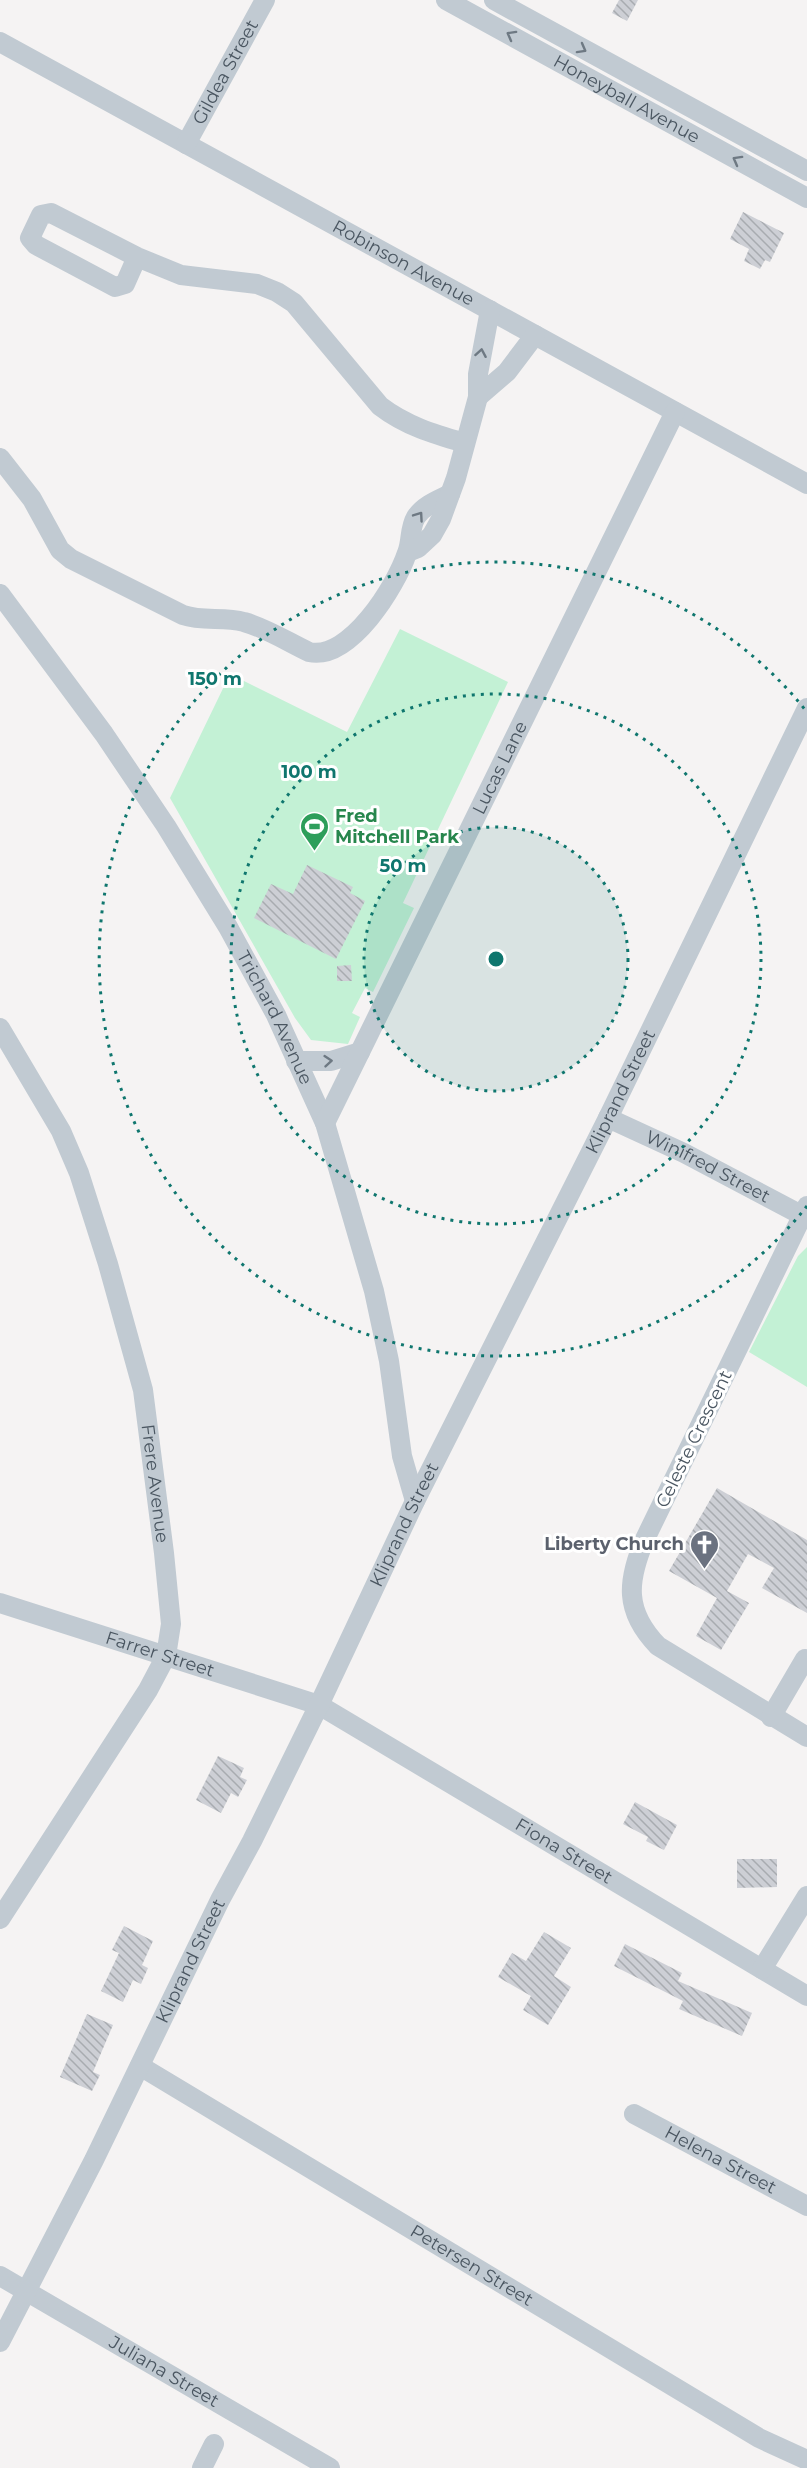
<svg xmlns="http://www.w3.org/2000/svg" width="807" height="2468" font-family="Montserrat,sans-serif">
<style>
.green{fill:#c3f1d5}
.building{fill:url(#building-back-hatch)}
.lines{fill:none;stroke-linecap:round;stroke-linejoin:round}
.minor{stroke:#c1cad2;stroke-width:20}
.oneway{stroke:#6e7983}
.ring{fill:none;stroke:#0f766e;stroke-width:3;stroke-dasharray:3 6}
.labels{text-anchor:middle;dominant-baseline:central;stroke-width:6;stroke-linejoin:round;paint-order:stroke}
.street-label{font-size:18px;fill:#4a5661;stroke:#fff}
.leisure-label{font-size:18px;font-weight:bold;fill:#27864d;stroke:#fff;text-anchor:start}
.worship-label{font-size:18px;font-weight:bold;fill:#5b616d;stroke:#fff;text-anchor:end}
.centre{fill:#0f766e;stroke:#fff;stroke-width:3}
.ring-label{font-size:18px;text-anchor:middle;font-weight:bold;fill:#0f766e;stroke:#fff;stroke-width:6;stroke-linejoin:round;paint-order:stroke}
</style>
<defs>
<pattern id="building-back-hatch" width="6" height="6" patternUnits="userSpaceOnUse" patternTransform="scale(1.5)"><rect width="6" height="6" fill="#cdcfd5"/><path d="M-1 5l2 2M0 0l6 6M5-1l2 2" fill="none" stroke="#a8abb0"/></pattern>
</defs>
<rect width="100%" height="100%" fill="#f5f3f3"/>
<path class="green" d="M 400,629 L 508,682 L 403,903 L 414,908 L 373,992 L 365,988 L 352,1013 L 360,1017 L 348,1044 L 311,1040 L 295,1018 L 170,798 L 230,674 L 347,732 Z
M 807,1247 L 807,1387 L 749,1352 L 798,1256 Z"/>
<path class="building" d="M 619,0 L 638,0 L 627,21 L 612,13 Z
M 743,212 L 784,233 L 770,262 L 765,260 L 760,269 L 744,261 L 749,249 L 730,239 Z
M 307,865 L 353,887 L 350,893 L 365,901 L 336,959 L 254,918 L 271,884 L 293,894 Z
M 351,965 L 352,981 L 337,981 L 337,966 Z
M 717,1488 L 807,1540 L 807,1613 L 762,1588 L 774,1568 L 748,1554 L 727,1591 L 749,1603 L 721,1650 L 696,1636 L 717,1598 L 669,1571 Z
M 218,1756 L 244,1768 L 240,1777 L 247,1780 L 238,1797 L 231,1793 L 221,1813 L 196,1800 Z
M 635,1802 L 677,1825 L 664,1850 L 646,1841 L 648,1837 L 623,1824 Z
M 737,1859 L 777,1859 L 777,1887 L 737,1888 Z
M 124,1926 L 153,1941 L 142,1965 L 148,1968 L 141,1984 L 133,1980 L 123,2002 L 101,1991 L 119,1953 L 112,1950 Z
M 544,1932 L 571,1948 L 554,1976 L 571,1987 L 548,2025 L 523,2010 L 531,1996 L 498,1977 L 512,1953 L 526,1961 Z
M 625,1944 L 682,1973 L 678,1981 L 752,2013 L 742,2036 L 679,2009 L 683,2001 L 614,1966 Z
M 87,2014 L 113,2025 L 93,2072 L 100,2075 L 92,2091 L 60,2077 Z"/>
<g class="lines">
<g class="minor">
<path id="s1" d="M 446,0 L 807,198"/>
<path d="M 494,0 L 807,171"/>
<path id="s2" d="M 0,42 L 807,484"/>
<path id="s3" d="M 186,144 L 265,0"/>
<path d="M 137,257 L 125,284 L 115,287 L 36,245 L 30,238 L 41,215 L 51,213 L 137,257 L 181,275 L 257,284 L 277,292 L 294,303 L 380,406 C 406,426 434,434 465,443"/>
<path d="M 478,397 L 507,372 L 535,335"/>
<path d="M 0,458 L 32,499 L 60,550 L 71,559 L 183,615 C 203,622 224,616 244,622 C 266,628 288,642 309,652 C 350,661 396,586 407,553 C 412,541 409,529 416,517 C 424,505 438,500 450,494"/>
<path d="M 408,552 L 418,548 L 432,535 L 441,519 L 456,478 L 478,397 L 478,374 L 490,310"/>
<path id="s4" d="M 0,594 L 104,734 L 166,826 L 228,927 L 276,1015 L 325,1123 L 374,1291 L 389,1361 L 402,1456 L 415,1501"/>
<path id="s5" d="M 0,1028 L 61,1131 L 79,1173 L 108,1264 L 143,1390 L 164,1553 L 171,1624 L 166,1656 L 148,1690 L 0,1919"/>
<path d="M 296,1061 L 331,1061 L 360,1052"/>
<path id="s6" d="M 608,1118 L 684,1153 L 807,1218"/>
<path id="s7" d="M 325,1123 L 675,412"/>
<path d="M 807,1206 L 645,1539 C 627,1581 624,1611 658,1646 L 807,1737"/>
<path id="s8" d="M 0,1603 L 319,1705 L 807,1996"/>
<path d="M 771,1717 L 805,1659"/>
<path d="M 762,1969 L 807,1896"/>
<path id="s9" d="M 140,2066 L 759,2438 L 807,2460"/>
<path id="s10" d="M 634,2114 L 807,2206"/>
<path id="s11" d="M 0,2276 L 330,2468"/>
<path id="s12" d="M 0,2342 L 94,2160 L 220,1900 L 252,1841 L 319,1705 L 415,1501 L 608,1118 L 807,708"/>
<path d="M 202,2468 L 214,2444"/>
</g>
</g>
<defs><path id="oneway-chevron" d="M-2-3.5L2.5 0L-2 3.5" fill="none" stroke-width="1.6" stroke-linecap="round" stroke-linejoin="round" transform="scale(1.5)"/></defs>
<g class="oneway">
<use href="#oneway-chevron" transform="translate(511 35) rotate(-151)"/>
<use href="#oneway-chevron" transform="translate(582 49) rotate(29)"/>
<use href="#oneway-chevron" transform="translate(737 160) rotate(-151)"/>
<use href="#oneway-chevron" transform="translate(481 353) rotate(-80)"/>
<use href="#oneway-chevron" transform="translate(419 516) rotate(-55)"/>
<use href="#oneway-chevron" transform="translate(328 1061) rotate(-5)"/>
</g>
<circle cx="496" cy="959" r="132" fill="#0f766e" fill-opacity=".12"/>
<g class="ring">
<circle cx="496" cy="959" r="132"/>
<circle cx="496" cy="959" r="265"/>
<path d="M807 1206A397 397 0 1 1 807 712"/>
</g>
<defs>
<symbol id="stadium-pin" viewBox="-11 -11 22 30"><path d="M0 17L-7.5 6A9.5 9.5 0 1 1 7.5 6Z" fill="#2e9e5b" stroke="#fff"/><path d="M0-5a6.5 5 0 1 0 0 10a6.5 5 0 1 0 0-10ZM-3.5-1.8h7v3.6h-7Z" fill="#fff"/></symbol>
<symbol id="church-pin" viewBox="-11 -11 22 30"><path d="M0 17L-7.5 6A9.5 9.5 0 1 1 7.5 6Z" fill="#6b7280" stroke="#fff"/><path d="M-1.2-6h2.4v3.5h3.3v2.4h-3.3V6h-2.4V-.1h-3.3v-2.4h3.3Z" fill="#fff"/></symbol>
</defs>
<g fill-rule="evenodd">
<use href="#stadium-pin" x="298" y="810" width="33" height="45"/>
<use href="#church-pin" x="688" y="1528" width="33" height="45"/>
</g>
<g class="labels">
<g class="street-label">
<text stroke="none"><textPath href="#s3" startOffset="82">Gildea Street</textPath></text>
<text stroke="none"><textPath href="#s1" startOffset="206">Honeyball Avenue</textPath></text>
<text stroke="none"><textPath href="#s2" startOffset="460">Robinson Avenue</textPath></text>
<text stroke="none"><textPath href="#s7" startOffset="396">Lucas Lane</textPath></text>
<text stroke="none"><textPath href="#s4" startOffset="506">Trichard Avenue</textPath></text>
<text stroke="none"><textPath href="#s12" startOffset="1396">Kliprand Street</textPath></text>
<text stroke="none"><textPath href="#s6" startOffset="111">Winifred Street</textPath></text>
<text transform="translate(694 1439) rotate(-64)">Celeste Crescent</text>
<text stroke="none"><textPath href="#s5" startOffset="486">Frere Avenue</textPath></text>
<text stroke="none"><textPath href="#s12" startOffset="912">Kliprand Street</textPath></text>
<text stroke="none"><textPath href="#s8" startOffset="168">Farrer Street</textPath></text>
<text stroke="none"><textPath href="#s8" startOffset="620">Fiona Street</textPath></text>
<text stroke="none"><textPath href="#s12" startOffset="426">Kliprand Street</textPath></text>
<text stroke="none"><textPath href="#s10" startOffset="98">Helena Street</textPath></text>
<text stroke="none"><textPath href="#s9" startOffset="387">Petersen Street</textPath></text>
<text stroke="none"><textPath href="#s11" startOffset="190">Juliana Street</textPath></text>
</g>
<g class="leisure-label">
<text x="335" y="816">Fred<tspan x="335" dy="21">Mitchell Park</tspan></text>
</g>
<g class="worship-label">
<text x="684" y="1544">Liberty Church</text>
</g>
</g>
<circle cx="496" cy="959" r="9" class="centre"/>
<g class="ring-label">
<text x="215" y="685">150 m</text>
<text x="309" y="778">100 m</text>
<text x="403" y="872">50 m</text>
</g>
</svg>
